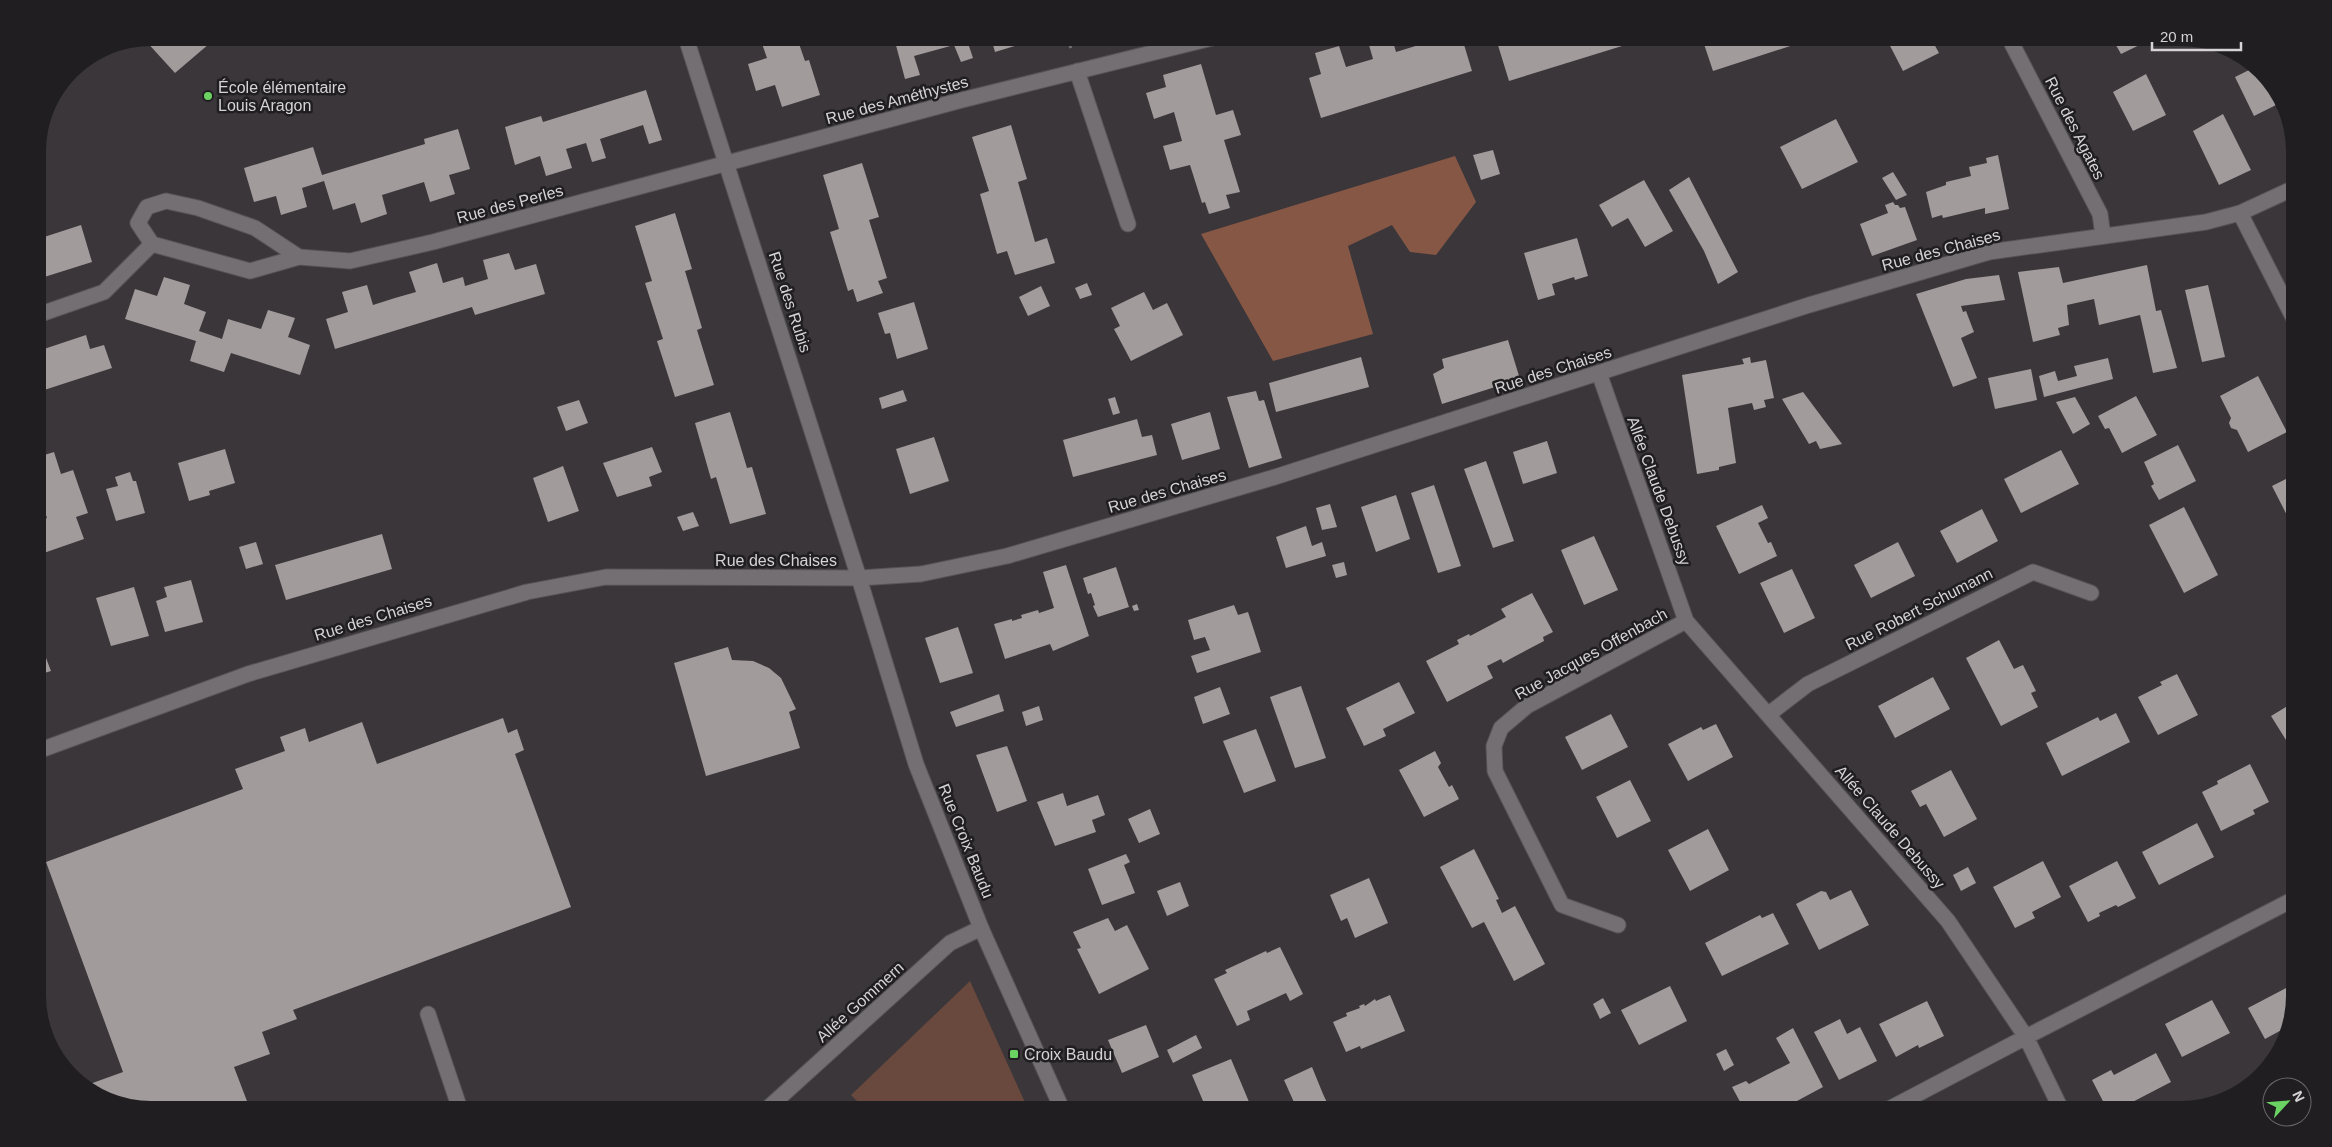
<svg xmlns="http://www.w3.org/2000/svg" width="2332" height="1147" font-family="Arial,sans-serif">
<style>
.green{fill:#69483d}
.forest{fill:#875746}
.building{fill:#a29b9c}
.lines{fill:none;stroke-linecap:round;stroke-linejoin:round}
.lane-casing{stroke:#575457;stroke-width:17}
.street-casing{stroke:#575457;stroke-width:17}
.path{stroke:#726f71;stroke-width:3;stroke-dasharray:4 2.5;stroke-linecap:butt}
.lane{stroke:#746f73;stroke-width:15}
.street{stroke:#746f73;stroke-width:15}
.poi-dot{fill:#6bd363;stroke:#201e20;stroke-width:2}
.labels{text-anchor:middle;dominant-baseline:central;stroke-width:5;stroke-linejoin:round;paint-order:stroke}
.poi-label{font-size:16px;fill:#d6d3d5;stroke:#201e20;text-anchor:start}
.street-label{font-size:16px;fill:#d6d3d5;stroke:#201e20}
</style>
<rect width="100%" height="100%" fill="#3a3639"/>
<path class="green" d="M 970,981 L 1028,1109 L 865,1109 L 851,1095 Z"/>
<path class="forest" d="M 1455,156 L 1476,202 L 1436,255 L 1410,252 L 1392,225 L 1348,246 L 1373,334 L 1273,361 L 1201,234 Z"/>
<path class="building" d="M 152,38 L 216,38 L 175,73 L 144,39 Z
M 578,38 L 592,38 L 579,42 Z
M 740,38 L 755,38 L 741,42 Z
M 760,38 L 797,38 L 805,61 L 809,60 L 820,95 L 782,107 L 775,85 L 756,91 L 748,64 L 767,58 Z
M 894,38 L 973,38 L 967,40 L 973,58 L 961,62 L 954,45 L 914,56 L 920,75 L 905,79 Z
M 991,38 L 1019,38 L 1021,44 L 995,52 Z
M 1367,38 L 1392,38 L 1396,52 L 1422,44 L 1420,38 L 1462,38 L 1472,71 L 1321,118 L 1309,78 L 1321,74 L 1315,53 L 1339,46 L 1346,67 L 1373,59 Z
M 1511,38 L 1648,38 L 1509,81 L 1497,42 Z
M 1702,38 L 1815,38 L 1713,71 Z
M 1886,38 L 1941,38 L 1933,42 L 1939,53 L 1903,71 Z
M 2112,38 L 2154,38 L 2121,54 Z
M 135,41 L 131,45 L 120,44 Z
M 1201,64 L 1216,115 L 1233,110 L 1241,135 L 1224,140 L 1240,192 L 1226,195 L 1230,208 L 1209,214 L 1205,202 L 1202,203 L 1190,165 L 1170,170 L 1163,146 L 1182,141 L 1174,112 L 1154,119 L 1146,93 L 1166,87 L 1163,75 Z
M 2253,68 L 2275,88 L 2281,106 L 2279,107 L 2278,104 L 2254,116 L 2235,77 Z
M 2146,74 L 2166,115 L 2133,131 L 2113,92 Z
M 646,90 L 662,140 L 649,144 L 643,125 L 600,139 L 606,158 L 592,162 L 586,143 L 566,149 L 572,168 L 546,176 L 540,156 L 515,165 L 505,127 L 541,116 L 543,122 Z
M 2223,114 L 2251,170 L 2219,185 L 2193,131 Z
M 1836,119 L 1858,162 L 1802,189 L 1780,147 Z
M 1011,125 L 1027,179 L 1018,182 L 1035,242 L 1047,238 L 1055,263 L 1015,275 L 1007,251 L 997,254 L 980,194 L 989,191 L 972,137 Z
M 458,129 L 470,169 L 449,175 L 455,194 L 430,202 L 424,182 L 382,195 L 387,214 L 361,223 L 355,203 L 333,210 L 324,181 L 302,188 L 307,207 L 281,215 L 276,196 L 254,202 L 244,168 L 313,147 L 322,175 L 425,144 L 424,139 Z
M 1493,150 L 1500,174 L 1481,180 L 1473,155 Z
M 1998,155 L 2009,209 L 1985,214 L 1985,208 L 1943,218 L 1942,215 L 1932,218 L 1926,192 L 1946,185 L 1946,182 L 1971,176 L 1969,167 L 1987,163 L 1986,158 Z
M 862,163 L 879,217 L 869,220 L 887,278 L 878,281 L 883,293 L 857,302 L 853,289 L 848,291 L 830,232 L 839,229 L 823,175 Z
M 1893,172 L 1907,195 L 1896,200 L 1882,178 Z
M 1689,177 L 1738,272 L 1718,284 L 1704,251 L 1669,190 Z
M 1644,180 L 1673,231 L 1645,247 L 1628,218 L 1612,227 L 1599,205 Z
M 1893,202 L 1895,205 L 1898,205 L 1900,208 L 1905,207 L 1917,240 L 1872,256 L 1860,224 L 1888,213 L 1885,205 Z
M 675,213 L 692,269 L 685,271 L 702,328 L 697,330 L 714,385 L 675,397 L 657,341 L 663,339 L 645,283 L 652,281 L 635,226 Z
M 81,225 L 92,262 L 38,279 L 38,239 Z
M 1577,238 L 1588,276 L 1575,280 L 1574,277 L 1552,284 L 1555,295 L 1538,300 L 1524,253 Z
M 509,253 L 515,270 L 536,264 L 545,294 L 475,315 L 472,307 L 335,349 L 326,319 L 348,312 L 342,292 L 367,285 L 373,305 L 395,298 L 416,292 L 409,272 L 437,263 L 443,283 L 463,277 L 465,286 L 488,279 L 483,260 Z
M 2147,265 L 2156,311 L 2161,310 L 2177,368 L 2153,373 L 2140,315 L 2099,325 L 2094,299 L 2067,305 L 2069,325 L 2058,328 L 2060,335 L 2033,342 L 2018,272 L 2059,267 L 2063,283 Z
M 1999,275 L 2005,300 L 1961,306 L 1963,312 L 1966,311 L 1974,332 L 1961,338 L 1977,378 L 1953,387 L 1916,294 L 1966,279 Z
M 164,277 L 190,285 L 184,304 L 206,312 L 199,331 L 222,339 L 228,319 L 261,329 L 268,310 L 295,318 L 288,337 L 310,345 L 300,375 L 231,353 L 224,372 L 190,361 L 196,341 L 125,319 L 135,289 L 157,296 Z
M 1087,283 L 1092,295 L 1080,299 L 1075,288 Z
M 2208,285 L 2225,357 L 2202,362 L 2185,290 Z
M 1041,286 L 1050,306 L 1028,316 L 1019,297 Z
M 1144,292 L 1153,310 L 1167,303 L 1183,335 L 1131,361 L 1114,329 L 1120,326 L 1111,308 Z
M 914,302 L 928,349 L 897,359 L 890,333 L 885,334 L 878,313 Z
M 86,335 L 90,349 L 104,345 L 112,368 L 38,392 L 38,351 Z
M 1508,340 L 1520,379 L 1442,404 L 1433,374 L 1444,368 L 1442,359 Z
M 1361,357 L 1369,387 L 1276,412 L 1269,383 Z
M 1750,357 L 1751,363 L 1766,360 L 1774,398 L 1764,400 L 1766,407 L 1754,410 L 1752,403 L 1728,408 L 1736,463 L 1719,467 L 1719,470 L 1697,474 L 1682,375 L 1744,364 L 1742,359 Z
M 2108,358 L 2113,379 L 2044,397 L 2039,376 L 2055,371 L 2058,381 L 2077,376 L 2074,366 Z
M 2031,369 L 2037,400 L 1995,409 L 1988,378 Z
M 2258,376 L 2287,432 L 2248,452 L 2237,430 L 2231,428 L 2229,423 L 2231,418 L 2220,396 Z
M 903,390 L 907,401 L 882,409 L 879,398 Z
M 1256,391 L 1259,401 L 1264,400 L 1282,458 L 1249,468 L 1227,397 Z
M 1803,392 L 1842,444 L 1820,449 L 1816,441 L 1809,444 L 1782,399 Z
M 2136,396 L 2157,435 L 2122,453 L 2109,428 L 2105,429 L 2098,416 Z
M 1115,397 L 1120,413 L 1113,415 L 1108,399 Z
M 2075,397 L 2090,424 L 2073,434 L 2056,402 Z
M 579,400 L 588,423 L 566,431 L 557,407 Z
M 730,412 L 747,468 L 752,467 L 766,514 L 730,524 L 716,477 L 711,479 L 695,423 Z
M 1210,412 L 1220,449 L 1182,460 L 1171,424 Z
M 1137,419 L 1142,437 L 1152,435 L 1157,455 L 1073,477 L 1063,440 Z
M 934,437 L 949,481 L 910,494 L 896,449 Z
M 1547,441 L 1557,473 L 1523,484 L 1513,452 Z
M 2178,445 L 2196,481 L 2159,500 L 2151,486 L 2154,484 L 2144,462 Z
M 652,447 L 662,472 L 649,477 L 652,486 L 617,497 L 603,463 Z
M 225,449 L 235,483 L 209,491 L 210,495 L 189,501 L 178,463 Z
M 2061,450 L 2079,484 L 2021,513 L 2004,479 Z
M 54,452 L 61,474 L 73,470 L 88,513 L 76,517 L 84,539 L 38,555 L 38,521 L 47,518 L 45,512 L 38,514 L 38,500 L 41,499 L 38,492 L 38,457 Z
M 1486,461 L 1514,541 L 1493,548 L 1464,469 Z
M 563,466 L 579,511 L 548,522 L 533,478 Z
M 130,472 L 133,481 L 136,481 L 145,513 L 116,521 L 106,489 L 118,486 L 115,477 Z
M 2294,475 L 2294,529 L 2272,486 Z
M 1434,485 L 1461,566 L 1438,573 L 1411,493 Z
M 1396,495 L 1410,539 L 1376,552 L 1361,507 Z
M 1330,504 L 1337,527 L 1322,530 L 1316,508 Z
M 1762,505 L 1768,518 L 1758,523 L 1768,543 L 1771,542 L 1777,556 L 1739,574 L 1716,526 Z
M 2184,507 L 2218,575 L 2184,593 L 2149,525 Z
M 1982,509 L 1998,541 L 1957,563 L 1940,531 Z
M 693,512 L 699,526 L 683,531 L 677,517 Z
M 1306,526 L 1312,546 L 1322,542 L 1326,556 L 1286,568 L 1276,537 Z
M 382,534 L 392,569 L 286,600 L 275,565 Z
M 1594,536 L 1618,590 L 1584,605 L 1561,550 Z
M 256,542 L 263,564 L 246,569 L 239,547 Z
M 1898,542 L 1915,576 L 1871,598 L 1854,565 Z
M 1344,562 L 1347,575 L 1336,578 L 1332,565 Z
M 1066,565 L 1089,636 L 1053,651 L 1050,644 L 1005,659 L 994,624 L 1012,619 L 1012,621 L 1022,618 L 1021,615 L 1038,610 L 1039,613 L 1054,608 L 1043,572 Z
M 1116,567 L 1129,607 L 1098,617 L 1093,606 L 1095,605 L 1091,593 L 1088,594 L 1083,578 Z
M 1792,569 L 1815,618 L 1784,633 L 1760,583 Z
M 191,580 L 203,622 L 165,632 L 156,601 L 167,597 L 164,587 Z
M 134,587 L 149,636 L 111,646 L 96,598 Z
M 1532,593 L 1553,632 L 1543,637 L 1544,641 L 1510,659 L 1503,663 L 1501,659 L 1487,666 L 1493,678 L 1447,702 L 1426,661 L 1459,644 L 1457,640 L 1469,634 L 1470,636 L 1506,617 L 1501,609 Z
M 1137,604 L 1139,610 L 1134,611 L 1132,606 Z
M 1234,605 L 1238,615 L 1248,612 L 1261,652 L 1197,673 L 1191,656 L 1210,650 L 1205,637 L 1194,640 L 1188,620 Z
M 958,627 L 973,673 L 940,683 L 925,638 Z
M 38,637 L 51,671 L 38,675 Z
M 1999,640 L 2014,669 L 2023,665 L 2036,691 L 2031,693 L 2038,707 L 2001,726 L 1966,658 Z
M 728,647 L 732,660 L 753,661 L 769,668 L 781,678 L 796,709 L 789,712 L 800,748 L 706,776 L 674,663 Z
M 2177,674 L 2198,715 L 2158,735 L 2138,697 L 2162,685 L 2160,682 Z
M 1933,677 L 1950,709 L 1895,738 L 1878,706 Z
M 1399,682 L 1415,713 L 1383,729 L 1386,736 L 1364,746 L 1346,708 Z
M 1301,686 L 1326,758 L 1295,768 L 1270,697 Z
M 1220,687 L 1230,714 L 1203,724 L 1194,697 Z
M 999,694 L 1004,711 L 956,727 L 950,712 Z
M 2294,702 L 2294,746 L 2291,748 L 2271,716 Z
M 1039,706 L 1043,720 L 1026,726 L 1022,712 Z
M 2116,713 L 2130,742 L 2062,776 L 2046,743 L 2098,717 L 2100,721 Z
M 1611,714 L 1628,747 L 1582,770 L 1565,737 Z
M 503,718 L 508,733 L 517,729 L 524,750 L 515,754 L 571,907 L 293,1010 L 297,1019 L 262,1032 L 270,1054 L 234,1067 L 250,1109 L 152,1110 L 101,1098 L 87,1085 L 123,1072 L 46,862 L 243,789 L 235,769 L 285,751 L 280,737 L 305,728 L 309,742 L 362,722 L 377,764 Z
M 1716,724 L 1733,757 L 1688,781 L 1668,744 L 1701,727 L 1703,730 Z
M 1256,729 L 1276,781 L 1244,793 L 1223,741 Z
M 1007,746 L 1027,801 L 997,812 L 976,755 Z
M 1435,751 L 1441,763 L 1438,767 L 1449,787 L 1452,785 L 1459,799 L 1424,817 L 1399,770 Z
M 2250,764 L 2269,802 L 2253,810 L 2255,814 L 2221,831 L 2202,792 L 2218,784 L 2217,781 Z
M 1951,770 L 1977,819 L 1944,837 L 1926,804 L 1920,807 L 1911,791 Z
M 1630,780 L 1651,821 L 1617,838 L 1596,797 Z
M 1063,793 L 1067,806 L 1098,795 L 1105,815 L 1092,820 L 1096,832 L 1055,846 L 1037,802 Z
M 1150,809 L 1160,834 L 1139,843 L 1128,819 Z
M 2197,823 L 2214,857 L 2159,885 L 2142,852 Z
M 1708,829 L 1729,870 L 1690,891 L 1668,850 Z
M 1474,849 L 1499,899 L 1496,900 L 1502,913 L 1515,906 L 1545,964 L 1514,981 L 1484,922 L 1472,928 L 1440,867 Z
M 1126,854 L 1130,862 L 1124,865 L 1135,893 L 1102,905 L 1088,869 Z
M 2043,861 L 2061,897 L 2032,912 L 2035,918 L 2015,928 L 1993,887 Z
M 2117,861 L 2136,898 L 2118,907 L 2116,905 L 2099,913 L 2100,916 L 2088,922 L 2069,886 Z
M 1968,867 L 1976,883 L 1961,891 L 1953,875 Z
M 1369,878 L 1388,923 L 1355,938 L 1347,918 L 1341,921 L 1330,895 Z
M 1180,882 L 1189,906 L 1167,916 L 1157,891 Z
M 1851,890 L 1869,925 L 1819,950 L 1796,904 L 1821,891 L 1826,892 L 1830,900 Z
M 1773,913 L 1789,944 L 1722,976 L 1705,943 L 1760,915 L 1762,918 Z
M 1108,918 L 1115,931 L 1127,925 L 1149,969 L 1099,994 L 1077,949 L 1081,948 L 1073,932 Z
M 1280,947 L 1303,994 L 1290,1001 L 1286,993 L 1247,1011 L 1250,1020 L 1237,1026 L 1214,979 L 1227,973 L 1225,970 L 1266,951 L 1267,953 Z
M 2294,978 L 2294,995 L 2287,1027 L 2265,1039 L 2248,1008 L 2292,985 L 2289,981 Z
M 1670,986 L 1687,1021 L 1639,1045 L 1621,1010 Z
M 1390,995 L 1405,1031 L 1361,1049 L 1360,1046 L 1346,1052 L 1333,1022 L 1347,1016 L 1346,1013 L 1360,1008 L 1359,1006 L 1364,1004 L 1365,1006 L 1375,999 L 1376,1001 Z
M 1603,998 L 1611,1013 L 1600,1019 L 1593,1004 Z
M 2212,1000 L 2230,1033 L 2182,1057 L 2165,1024 Z
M 1927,1001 L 1944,1036 L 1919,1048 L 1918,1045 L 1896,1057 L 1879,1024 Z
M 1840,1019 L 1847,1034 L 1860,1027 L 1877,1061 L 1839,1080 L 1814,1032 Z
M 1146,1025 L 1159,1057 L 1122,1073 L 1108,1040 Z
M 1793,1028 L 1823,1087 L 1782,1109 L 1744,1109 L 1732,1087 L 1746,1081 L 1749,1084 L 1790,1063 L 1776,1038 Z
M 1196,1035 L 1202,1048 L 1173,1063 L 1167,1050 Z
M 1726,1049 L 1734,1065 L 1724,1071 L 1716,1054 Z
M 2156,1053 L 2171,1082 L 2119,1109 L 2107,1109 L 2092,1080 L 2111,1070 L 2114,1075 Z
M 1231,1059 L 1252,1109 L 1199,1109 L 1197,1104 L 1203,1101 L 1192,1075 Z
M 1312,1067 L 1323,1094 L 1330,1109 L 1297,1109 L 1284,1080 Z
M 1720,1102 L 1724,1109 L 1705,1109 Z"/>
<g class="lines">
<defs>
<path id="lane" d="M 38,315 L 104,292 L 152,244
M 428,1014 L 460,1109
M 767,1109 L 950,943 L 981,928"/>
<path id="street" d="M 686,38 L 859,578 L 916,764 L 981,928 L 1062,1109
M 2009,38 L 2100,214 L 2103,236
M 1077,71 L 1128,224
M 2240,213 L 2294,319
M 299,257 L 255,228 L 198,208 L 166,201 L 147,207 L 138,223 L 152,244 L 250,271 L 299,257 L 350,261 L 433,242 L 962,100 L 1212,38
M 1599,373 L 1686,621 L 1948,921 L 2026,1037 L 2294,899
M 1769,714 L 1808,684 L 2033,572 L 2091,593
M 38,751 L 248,674 L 527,592 L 606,577 L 859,578 L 921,574 L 1007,556 L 1275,477 L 1809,305 L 1989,252 L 2206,222 L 2240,213 L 2294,188
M 1618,925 L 1562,905 L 1495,771 L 1494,746 L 1501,728 L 1527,706 L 1686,621
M 1889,1109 L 2026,1037 L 2061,1109"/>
</defs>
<use href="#lane" class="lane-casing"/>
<use href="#street" class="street-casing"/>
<path class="path" d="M 1068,38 L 1071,49"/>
<use href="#lane" class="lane"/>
<use href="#street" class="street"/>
</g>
<g class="poi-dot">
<circle cx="208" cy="96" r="5"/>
<rect x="1009" y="1049" width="10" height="10" rx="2.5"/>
</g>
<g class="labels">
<g class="poi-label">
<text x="218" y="87">École élémentaire<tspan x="218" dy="18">Louis Aragon</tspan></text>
<text x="1024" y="1054">Croix Baudu</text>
</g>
<g class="street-label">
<text transform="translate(897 100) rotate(-15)">Rue des Améthystes</text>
<text transform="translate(2075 128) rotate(63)">Rue des Agates</text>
<text transform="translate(510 204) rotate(-15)">Rue des Perles</text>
<text transform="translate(1941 250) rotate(-15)">Rue des Chaises</text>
<text transform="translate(790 302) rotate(72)">Rue des Rubis</text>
<text transform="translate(1553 370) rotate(-18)">Rue des Chaises</text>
<text transform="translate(1167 491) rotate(-16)">Rue des Chaises</text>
<text transform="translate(1659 491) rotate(70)">Allée Claude Debussy</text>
<text x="776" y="560">Rue des Chaises</text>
<text transform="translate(1919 609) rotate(-27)">Rue Robert Schumann</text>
<text transform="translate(373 618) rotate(-17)">Rue des Chaises</text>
<text transform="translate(1591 654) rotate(-29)">Rue Jacques Offenbach</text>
<text transform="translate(1890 827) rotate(49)">Allée Claude Debussy</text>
<text transform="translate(966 841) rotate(68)">Rue Croix Baudu</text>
<text transform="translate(860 1002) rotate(-42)">Allée Gommern</text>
</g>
</g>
<path d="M0 0H2332V1147H0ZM151 46H2181A105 105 0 0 1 2286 151V996A105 105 0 0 1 2181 1101H151A105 105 0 0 1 46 996V151A105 105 0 0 1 151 46Z" fill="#201e20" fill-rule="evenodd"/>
<g transform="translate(2287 1102) rotate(64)"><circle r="24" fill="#201e20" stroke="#696668"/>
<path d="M0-4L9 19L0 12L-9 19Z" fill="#6bd363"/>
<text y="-8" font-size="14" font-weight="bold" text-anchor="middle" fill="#d6d3d5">N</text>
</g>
<path d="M2152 42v8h89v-8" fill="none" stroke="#d6d3d5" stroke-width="2.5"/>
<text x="2160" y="42" font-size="15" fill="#d6d3d5" stroke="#201e20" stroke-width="4" paint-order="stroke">20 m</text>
</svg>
